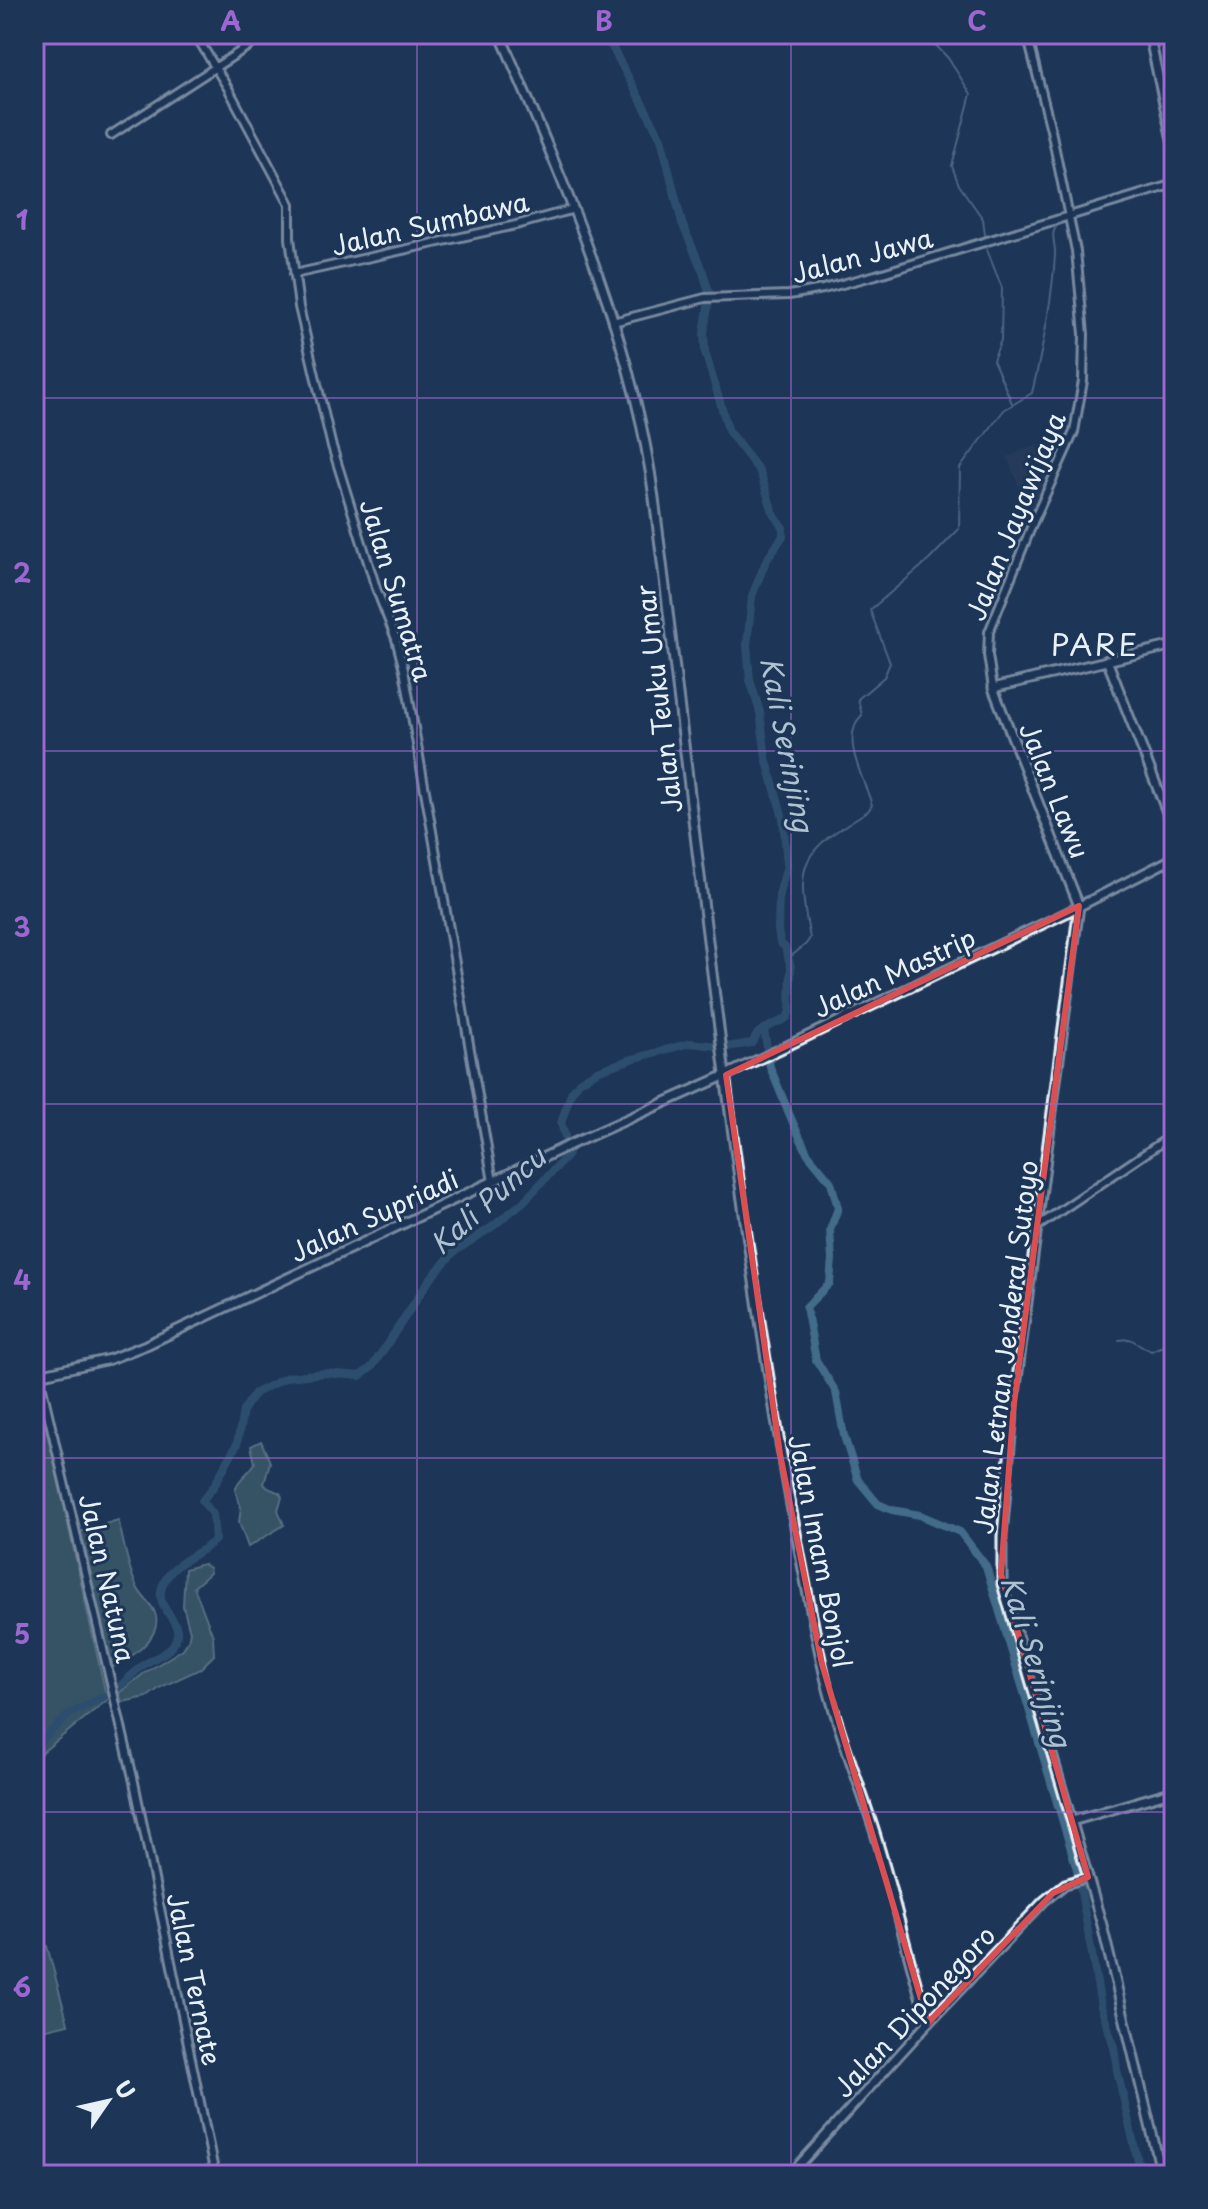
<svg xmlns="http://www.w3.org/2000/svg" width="1208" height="2209" font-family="'Playpen Sans',sans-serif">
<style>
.built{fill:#334260}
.green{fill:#557675;stroke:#9eb4b6;stroke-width:2}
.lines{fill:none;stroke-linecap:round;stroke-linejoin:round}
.stream{stroke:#84a1b5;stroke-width:2}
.river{stroke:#426c89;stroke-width:8}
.minor-casing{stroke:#e8f1f8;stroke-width:12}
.major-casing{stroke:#e8f1f8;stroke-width:13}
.minor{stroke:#1d3557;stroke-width:6}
.major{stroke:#1d3557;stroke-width:7}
.marked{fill:none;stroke:#da5052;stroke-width:6;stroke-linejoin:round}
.grid{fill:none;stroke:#9c67d0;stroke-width:2;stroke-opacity:0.55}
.labels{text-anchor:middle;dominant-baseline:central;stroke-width:6;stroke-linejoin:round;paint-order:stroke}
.street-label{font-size:26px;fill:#e8f1f8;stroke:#1d3557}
.water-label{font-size:28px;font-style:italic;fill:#aec2d1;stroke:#1d3557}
.quarter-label{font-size:30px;letter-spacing:2px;fill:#e8f1f8;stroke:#1d3557}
.neatline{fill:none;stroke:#9c67d0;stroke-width:3}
.grid-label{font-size:26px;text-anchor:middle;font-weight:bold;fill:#9c67d0}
</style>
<rect width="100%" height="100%" fill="#1d3557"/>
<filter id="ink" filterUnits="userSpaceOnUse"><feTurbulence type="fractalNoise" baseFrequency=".0125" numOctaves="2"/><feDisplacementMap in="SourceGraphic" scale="16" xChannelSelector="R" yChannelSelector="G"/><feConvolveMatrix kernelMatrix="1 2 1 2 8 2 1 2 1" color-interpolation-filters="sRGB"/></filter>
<g filter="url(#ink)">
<path class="built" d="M 1037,444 L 1050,485 L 1038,512 L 1030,514 L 1007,457 Z"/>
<path class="green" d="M 44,1415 L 107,1700 L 34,1759 L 34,1417 Z
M 261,1441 L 270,1462 L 264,1484 L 268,1488 L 280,1493 L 282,1497 L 278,1510 L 284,1525 L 248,1547 L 239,1522 L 241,1507 L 235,1490 C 238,1478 249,1474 255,1463 L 251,1446 Z
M 118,1520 C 124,1541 127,1567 137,1587 C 141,1596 152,1604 155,1613 C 164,1638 128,1660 111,1668 L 80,1532 Z
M 203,1564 L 209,1568 L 210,1573 L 194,1587 L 213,1636 L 214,1655 L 200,1669 L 161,1687 L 147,1697 L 122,1702 L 119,1693 L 143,1674 L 183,1649 L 188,1641 L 190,1632 L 183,1606 L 185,1569 Z
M 47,1946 L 68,2024 L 34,2032 L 34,1947 Z"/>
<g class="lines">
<path class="stream" d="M 925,34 L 948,58 L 971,94 L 952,166 L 959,185 L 983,219 L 987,250 L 1002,288 L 1001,340 L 993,360 L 1012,403
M 1133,200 L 1174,188
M 789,958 L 806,944 L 810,938 C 794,859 802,852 868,811 L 872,805 C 864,778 839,738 862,715 L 858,699 L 884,677 L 890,663 L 870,610 L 929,560 L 959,529 L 960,468 L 1004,410 L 1032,393 C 1043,347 1052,302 1055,255 C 1056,241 1047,232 1062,221
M 1119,1340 L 1130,1339 L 1151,1351 L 1174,1341"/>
<path class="river" d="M 605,34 L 661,138 L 682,223 L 703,272 L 710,295 L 704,333 L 705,352 L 729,432 L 760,472 L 774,515 L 783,528 L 783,536 L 766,561 L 752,596 L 747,645 L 750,680 L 760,712 L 766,758 L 783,818 L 787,865 L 779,895 L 778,930 L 780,943 L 785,947 L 791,967 L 790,1011 L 787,1018 L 764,1029 L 770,1067 L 793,1123 L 808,1154 L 831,1182 L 838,1208 L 830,1230 L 832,1259 L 830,1283 L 806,1307 L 816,1360 L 836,1392 L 844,1436 L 858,1480 L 878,1504 L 892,1510 L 920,1515 L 960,1532 L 986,1566 L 1077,1869 L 1101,2006 L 1114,2047 L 1117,2070 L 1141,2175
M 34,1748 C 45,1737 57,1724 69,1715 C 83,1705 99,1701 112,1692 C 124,1685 133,1672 145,1664 C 154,1658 169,1653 174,1643 C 189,1618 145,1610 167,1577 C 178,1560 201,1554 215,1540 L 213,1514 L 202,1501 L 214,1486 L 237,1444 L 243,1411 L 255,1393 L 287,1377 L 325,1373 L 360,1376 L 372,1367 L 430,1279 L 454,1252 L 492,1227 L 522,1203 L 567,1156 L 569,1150 L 561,1123 L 571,1093 L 579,1082 L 597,1071 L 629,1060 L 690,1043 L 726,1047 L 752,1043 L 758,1033 L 764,1029"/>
<defs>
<path id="minor" d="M 195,34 L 229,90 L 290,204 L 290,238 L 299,307 L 331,443 L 376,588 L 396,639 L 404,670 L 493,1182
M 111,135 L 267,34
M 294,274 L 516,225 L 574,209
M 613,322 L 705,298 L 789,295 L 823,289 L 876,275 L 1174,184
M 993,688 L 988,655 L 989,632 L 1034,520 L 1074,432 L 1083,381 L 1084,334 L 1076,251 L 1051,130 L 1027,34
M 1038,1226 L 1174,1134
M 39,1375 L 134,1782 L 215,2175"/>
<path id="major" d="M 500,34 C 564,184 633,335 654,498 C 703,887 741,1280 822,1664 C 835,1726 860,1782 878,1843 C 896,1902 909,1963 928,2023
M 1149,34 L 1174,149
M 1107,660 L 1174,830
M 34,1376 L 110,1359 L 146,1345 L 574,1143 L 726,1075 L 1066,913 L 1174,858
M 1072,1821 L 1174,1791
M 790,2175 L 928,2023 L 1044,1901 L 1065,1884 L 1088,1877
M 1162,2175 L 1102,1925 L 1002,1584 L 1002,1536 L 1014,1402 L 1079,906 L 993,688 L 1174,645"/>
</defs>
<use href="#minor" class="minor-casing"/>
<use href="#major" class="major-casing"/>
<use href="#minor" class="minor"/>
<use href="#major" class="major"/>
</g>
</g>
<path d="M0 0H1208V2209H0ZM 1079,906 L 1014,1402 L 1001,1574 L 1088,1877 L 1053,1893 L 928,2023 L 822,1664 L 780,1454 L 726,1075 Z" fill="#1d3557" fill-opacity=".55" fill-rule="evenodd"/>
<path class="marked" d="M 1079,906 L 1014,1402 L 1001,1574 L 1088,1877 L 1053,1893 L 928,2023 L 822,1664 L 780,1454 L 726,1075 Z"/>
<path class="grid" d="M 417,34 L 417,2175M 791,34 L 791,2175M 34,398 L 1174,398M 34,751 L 1174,751M 34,1104 L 1174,1104M 34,1458 L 1174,1458M 34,1812 L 1174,1812"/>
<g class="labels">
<g class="street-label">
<text transform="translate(430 223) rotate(-13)">Jalan Sumbawa</text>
<text transform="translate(862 255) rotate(-15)">Jalan Jawa</text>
<text transform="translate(1015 516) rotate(-68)">Jalan Jayawijaya</text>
<text transform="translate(397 590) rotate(73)">Jalan Sumatra</text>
<text transform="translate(658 699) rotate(-97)">Jalan Teuku Umar</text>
<text transform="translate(1055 790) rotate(68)">Jalan Lawu</text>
<text transform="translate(894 972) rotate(-25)">Jalan Mastrip</text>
<text transform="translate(374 1215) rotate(-25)">Jalan Supriadi</text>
<text transform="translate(1005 1347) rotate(-83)">Jalan Letnan Jenderal Sutoyo</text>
<text transform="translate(821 1551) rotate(79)">Jalan Imam Bonjol</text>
<text transform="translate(108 1578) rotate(77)">Jalan Natuna</text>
<text transform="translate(195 1979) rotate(78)">Jalan Ternate</text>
<text transform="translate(914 2011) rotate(-47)">Jalan Diponegoro</text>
</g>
<g class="water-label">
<text transform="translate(788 744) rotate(79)">Kali Serinjing</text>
<text transform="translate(487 1200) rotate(-42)">Kali Puncu</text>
<text transform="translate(1037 1661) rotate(73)">Kali Serinjing</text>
</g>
<g class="quarter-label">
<text x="1095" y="643">PARE</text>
</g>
</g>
<rect width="1208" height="2209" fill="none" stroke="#1d3557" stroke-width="88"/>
<g transform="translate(108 2101) rotate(56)" stroke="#1d3557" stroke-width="6" paint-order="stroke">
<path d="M0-6L14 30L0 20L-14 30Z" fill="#e8f1f8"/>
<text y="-12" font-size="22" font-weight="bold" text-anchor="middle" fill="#e8f1f8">U</text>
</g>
<rect x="44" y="44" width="1120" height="2121" class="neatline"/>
<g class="grid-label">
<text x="231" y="31">A</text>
<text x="604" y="31">B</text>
<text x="977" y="31">C</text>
<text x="22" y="230">1</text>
<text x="22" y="583">2</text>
<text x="22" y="937">3</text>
<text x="22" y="1290">4</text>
<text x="22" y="1644">5</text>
<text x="22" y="1997">6</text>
</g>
</svg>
